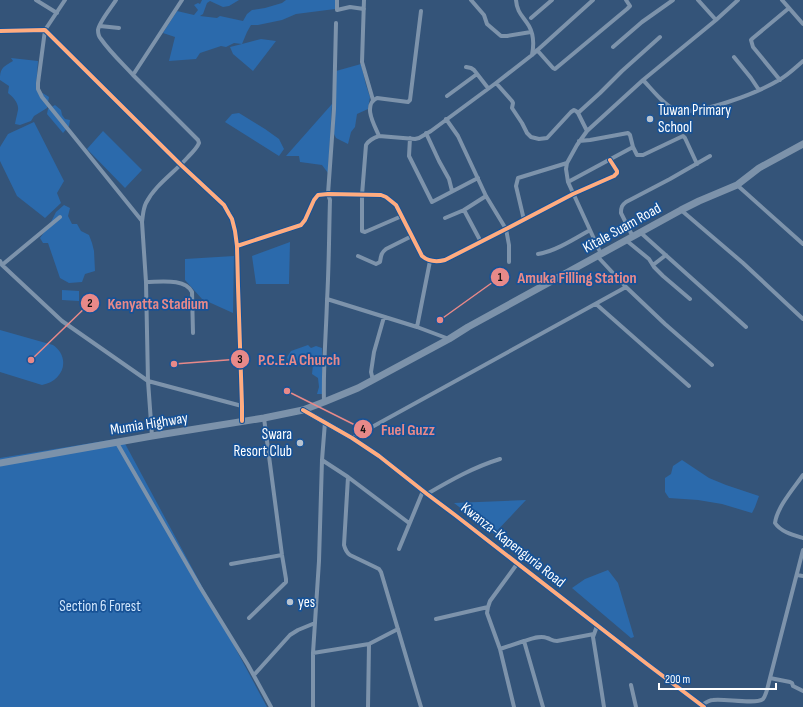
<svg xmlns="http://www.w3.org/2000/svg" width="803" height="707" font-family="'Sofia Sans Condensed',sans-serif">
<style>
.green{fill:#2b6aac}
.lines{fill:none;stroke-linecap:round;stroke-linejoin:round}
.minor{stroke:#7d93ab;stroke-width:4}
.tertiary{stroke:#7d93ab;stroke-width:5}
.trunk{stroke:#7c92aa;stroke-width:7}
.cycleway-casing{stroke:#175296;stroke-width:6}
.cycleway{stroke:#ffac80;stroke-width:4}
.poi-dot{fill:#b8c3d0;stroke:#175296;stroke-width:1.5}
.labels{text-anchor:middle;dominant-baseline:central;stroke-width:3.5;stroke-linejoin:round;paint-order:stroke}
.poi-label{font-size:15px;fill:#fff;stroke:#175296;text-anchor:start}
.street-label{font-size:15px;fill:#fff;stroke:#175296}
.park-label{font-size:15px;fill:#cfe5fc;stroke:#175296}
.leader{fill:none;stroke:#e88989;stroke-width:1.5}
.callout-dot{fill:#e88989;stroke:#175296;stroke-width:1.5}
.mark-label{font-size:12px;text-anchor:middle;font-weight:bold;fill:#111}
.callout-label{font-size:16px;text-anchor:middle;font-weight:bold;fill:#e88989;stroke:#175296;stroke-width:3.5;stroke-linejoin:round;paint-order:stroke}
</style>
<rect width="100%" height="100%" fill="#345479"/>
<path class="green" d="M 202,0 L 239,0 L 229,6 L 223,7 L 210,1 L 207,3 L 203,14 L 200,16 L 217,18 L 220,16 L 243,21 L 247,14 L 252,10 L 265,8 L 282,3 L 286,0 L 335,0 L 335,9 L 296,14 L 282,20 L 258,25 L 251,25 L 247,32 L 242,44 L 261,39 L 276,41 L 253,71 L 233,54 L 230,47 L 242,44 L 234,43 L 226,47 L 221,46 L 200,53 L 196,59 L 169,61 L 175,37 L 163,33 L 177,11 L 194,15 L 198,10 L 194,5 L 198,3 L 200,4 Z
M 11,58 L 38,61 L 36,89 L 49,97 L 47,108 L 34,116 L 31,121 L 20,125 L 15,124 C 16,118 17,115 18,110 C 19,103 13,97 8,93 L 9,86 L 0,80 C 0,68 3,67 13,61 Z
M 361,64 L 366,85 L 370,97 L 368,109 L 357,114 L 355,127 L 351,132 L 348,144 L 336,138 L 334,134 L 336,71 Z
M 332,104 L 328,173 L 322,165 L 300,162 L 299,156 L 286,156 Z
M 55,105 L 61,110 L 62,115 L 65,119 L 70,120 L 69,126 L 63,133 L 47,114 L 48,109 Z
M 239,113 L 265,129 L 279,139 L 284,149 L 279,156 L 225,122 L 232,114 Z
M 34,122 L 64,181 L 57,193 L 61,203 L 45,218 L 17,196 L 0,161 L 0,147 L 8,134 Z
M 103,131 L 142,170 L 125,188 L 87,149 Z
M 64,205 L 70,208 L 68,216 L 72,224 L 77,224 L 81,231 L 89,235 L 92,243 L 94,251 L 95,271 L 85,274 L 82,282 L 69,283 L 60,278 L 48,243 L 43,243 L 40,238 L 50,224 L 56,212 Z
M 290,242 L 289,284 L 256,284 L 252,256 Z
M 234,256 L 233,313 L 202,299 L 185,280 L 185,259 Z
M 62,290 L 79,291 L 79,301 L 62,300 Z
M 0,330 L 53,345 C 56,347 58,349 60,352 C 69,367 58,382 42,385 L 0,372 Z
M 308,345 L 311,348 L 316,346 L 322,348 L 322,394 L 317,394 L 319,387 L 318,378 L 312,374 L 313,365 L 310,358 L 305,356 L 300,356 L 296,365 L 289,364 L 287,357 L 291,351 Z
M 122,438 L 267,707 L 0,707 L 0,458 Z
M 682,460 L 709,478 L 726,485 L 759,496 L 755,507 L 752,513 L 722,504 L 698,500 L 669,498 L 665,492 L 665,478 L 671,474 L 673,466 Z
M 526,500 L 494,534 L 454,503 Z
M 608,570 L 618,583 L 634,637 L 631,638 L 572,588 L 585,579 Z"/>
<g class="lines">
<path class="minor" d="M 36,0 L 57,13
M 65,0 L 45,30 L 38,83 L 38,89 L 42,97 L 142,221
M 116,0 C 111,8 99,22 98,30 C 98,34 99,37 101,39 C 110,52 123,64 133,75
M 337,0 L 337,10 L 350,7 L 364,9
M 364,0 L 362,62 L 373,100
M 471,0 L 484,15 L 487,24 L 501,36 L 507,36 L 531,32
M 516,0 C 517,13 523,16 529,26 C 534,35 534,45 532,55
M 698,0 L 716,20
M 782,0 L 803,24
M 531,18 L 552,0
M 100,26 L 119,28
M 0,31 L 45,30 L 181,165 L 224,205 L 229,214 L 232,219 L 235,231 L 237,246 L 238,286 L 242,406 L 242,421
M 613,47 L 642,22 L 673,0
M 537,50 L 553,68 L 555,69 L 627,9 L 630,6 L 626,0
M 734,57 L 751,78 L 759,90
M 466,67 L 471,68 L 474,70 L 488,88
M 643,80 C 651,88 666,108 677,110 C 699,116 759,92 779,80 C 788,75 795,68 803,61
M 780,80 L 753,47 L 751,40 L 753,38 L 789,8
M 496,83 L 512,101 L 513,103 L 512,108 L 522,123 L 527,133 L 531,137 L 539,139 L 547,138 L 571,112 L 574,110 L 576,111 L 578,113 L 587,131
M 447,96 L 477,74
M 578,113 L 600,93 L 622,71 L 660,37
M 446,119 L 458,136 L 486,196 L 506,229 L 509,245 L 509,262
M 426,133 L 439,161 L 449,179 L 452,191
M 379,136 C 375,126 362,105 377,98 L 408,102 L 410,100 L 421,11
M 410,138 L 409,156 L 432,202 L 478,178
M 579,141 L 590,140 L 628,133 L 630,135 L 633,147 L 637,155 L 643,155 L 683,136 L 685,138 L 697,164
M 568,182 L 633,147
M 737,185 L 803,244
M 464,210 L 481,242
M 681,210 L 743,263 L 803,319
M 402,216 L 365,232 L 362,231 L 362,195 L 366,145 C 369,140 373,138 379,136 L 415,139 L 419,138 L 431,131 L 496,83 L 532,55 L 593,0
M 445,218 L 464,210 L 486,196
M 524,220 L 516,186 L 518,178 L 567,163
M 641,233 L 746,327
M 633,237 L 621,213 C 621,207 622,205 626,202 L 670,179 L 710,156
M 627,241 L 649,259 L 654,267 L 663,276 L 690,299
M 237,246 L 301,225 L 305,220 L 314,200 L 318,195 L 328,194 L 381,195 L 386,197 L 396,205 L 422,256 C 429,262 437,262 445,260 L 506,229 L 573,194 L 614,176 L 617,173 L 617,171 L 610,160
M 538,254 C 554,252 576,238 590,230
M 601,254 L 568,182 L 566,169 L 567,163 L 577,145 L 587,131 L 643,80 L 716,20 L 738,0
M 358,256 L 376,264 L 380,262 C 381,256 381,253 386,249 L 412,236
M 598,257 L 626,287 L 665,324 L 712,365
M 0,261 L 2,265 L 62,321 L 148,381 L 242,406
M 2,265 L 60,217
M 653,265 L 666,255
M 146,282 C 160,282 185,278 192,292 L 193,333
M 327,299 L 417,327 L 449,339
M 596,304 L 689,386
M 417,327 L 430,261
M 373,380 L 371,372 L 374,352 L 384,317
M 324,402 C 323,368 326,335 327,301 C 329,267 329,233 330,200 L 328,194 L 334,109 L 336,23
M 152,436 L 148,381 L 146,282 L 142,222 C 143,215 143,209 146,203 C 155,185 174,173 188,157 C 192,153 197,148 199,143 L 198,140 L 133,75 L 182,0
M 352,438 L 626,287
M 117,443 L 200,587 L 248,665 L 271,707
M 322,460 L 348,477 L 409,523
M 803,475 C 794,488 777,507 775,523 C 781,532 793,535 803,538
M 348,477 L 344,545 C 345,549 346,552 350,555 L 375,567 L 379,569 L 381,572 L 421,707
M 427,494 C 451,480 474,467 500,459
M 399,549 L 423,491
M 231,564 L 282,555
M 797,575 L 803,576
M 249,618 L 283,585 L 286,582 L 286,579 L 282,555 L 264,418
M 436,619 L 488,607
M 597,626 L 593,637 L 600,681 L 604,707
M 524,641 C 531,639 540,635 547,638 C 551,639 552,641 557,641 L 594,634
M 500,649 L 524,641 L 543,707
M 313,653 L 369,644 L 398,629
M 254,675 L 290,635 L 298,630 L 315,623
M 770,678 L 790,682 L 792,683 L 793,686 L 803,691
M 631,685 L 636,707
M 313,707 L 313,653 L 319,561 L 322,460 L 325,422
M 368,707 L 369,644
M 514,707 L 500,649 L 487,613 L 488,607 L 490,601 L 517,564
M 701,707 L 702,705 C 705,703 709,700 713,700 C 723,698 756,705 763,699 C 767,694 768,685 770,678 L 803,550"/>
<path class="tertiary" d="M 303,410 L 352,438 L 379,456 L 427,494 L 455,515 L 647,664 L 704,707"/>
<path class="trunk" d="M 0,463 L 152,436 L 264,418 L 303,410 L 324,402 L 358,388 L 449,339 L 468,327 L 681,210 L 699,201 L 737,185 L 759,168 L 803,144"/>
<defs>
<path id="cycleway" d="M 0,31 L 45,30 L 181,165 L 224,205 L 229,214 L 232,219 L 235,231 L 237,246 L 238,286 L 242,406 L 242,421
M 237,246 L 301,225 L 305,220 L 314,200 L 318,195 L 328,194 L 381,195 L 386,197 L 396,205 L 422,256 C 429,262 437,262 445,260 L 506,229 L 573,194 L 614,176 L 617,173 L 617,171 L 610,160
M 303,410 L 352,438 L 379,456 L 427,494 L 455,515 L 647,664 L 704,707"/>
</defs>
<use href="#cycleway" class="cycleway-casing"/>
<use href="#cycleway" class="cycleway"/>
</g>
<g class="poi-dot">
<circle cx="650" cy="119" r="4"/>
<circle cx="300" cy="443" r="4"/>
<circle cx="290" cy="602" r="4"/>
</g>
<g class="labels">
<g class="poi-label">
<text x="658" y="110">Tuwan Primary<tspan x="658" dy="17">School</tspan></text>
<text x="292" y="434" text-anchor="end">Swara<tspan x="292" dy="17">Resort Club</tspan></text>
<text x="298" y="602">yes</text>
</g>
<g class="street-label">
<text transform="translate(622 228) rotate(-29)">Kitale Suam Road</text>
<text transform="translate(149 424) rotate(-9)">Mumia Highway</text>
<text transform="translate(513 545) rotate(38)">Kwanza-Kapenguria Road</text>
</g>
<g class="park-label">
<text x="100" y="606">Section 6 Forest</text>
</g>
</g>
<path class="leader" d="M440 320L500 277M31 360L90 303M174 364L240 359M287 391L363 429"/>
<g class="callout-dot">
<circle cx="440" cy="320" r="4"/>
<circle cx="31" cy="360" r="4"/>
<circle cx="174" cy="364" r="4"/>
<circle cx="287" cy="391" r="4"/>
<circle cx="500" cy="277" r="10"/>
<circle cx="90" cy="303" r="10"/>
<circle cx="240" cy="359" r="10"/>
<circle cx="363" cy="429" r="10"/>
</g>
<g class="mark-label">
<text x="500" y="281">1</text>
<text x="90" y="307">2</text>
<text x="240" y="363">3</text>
<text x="363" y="433">4</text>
</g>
<g class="callout-label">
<text x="577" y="283">Amuka Filling Station</text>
<text x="158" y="309">Kenyatta Stadium</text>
<text x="299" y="365">P.C.E.A Church</text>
<text x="408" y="435">Fuel Guzz</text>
</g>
<path d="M659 683v6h117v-6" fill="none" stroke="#ffffff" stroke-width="2"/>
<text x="665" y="683" font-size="12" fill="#ffffff" stroke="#175296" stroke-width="3" paint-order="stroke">200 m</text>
</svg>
